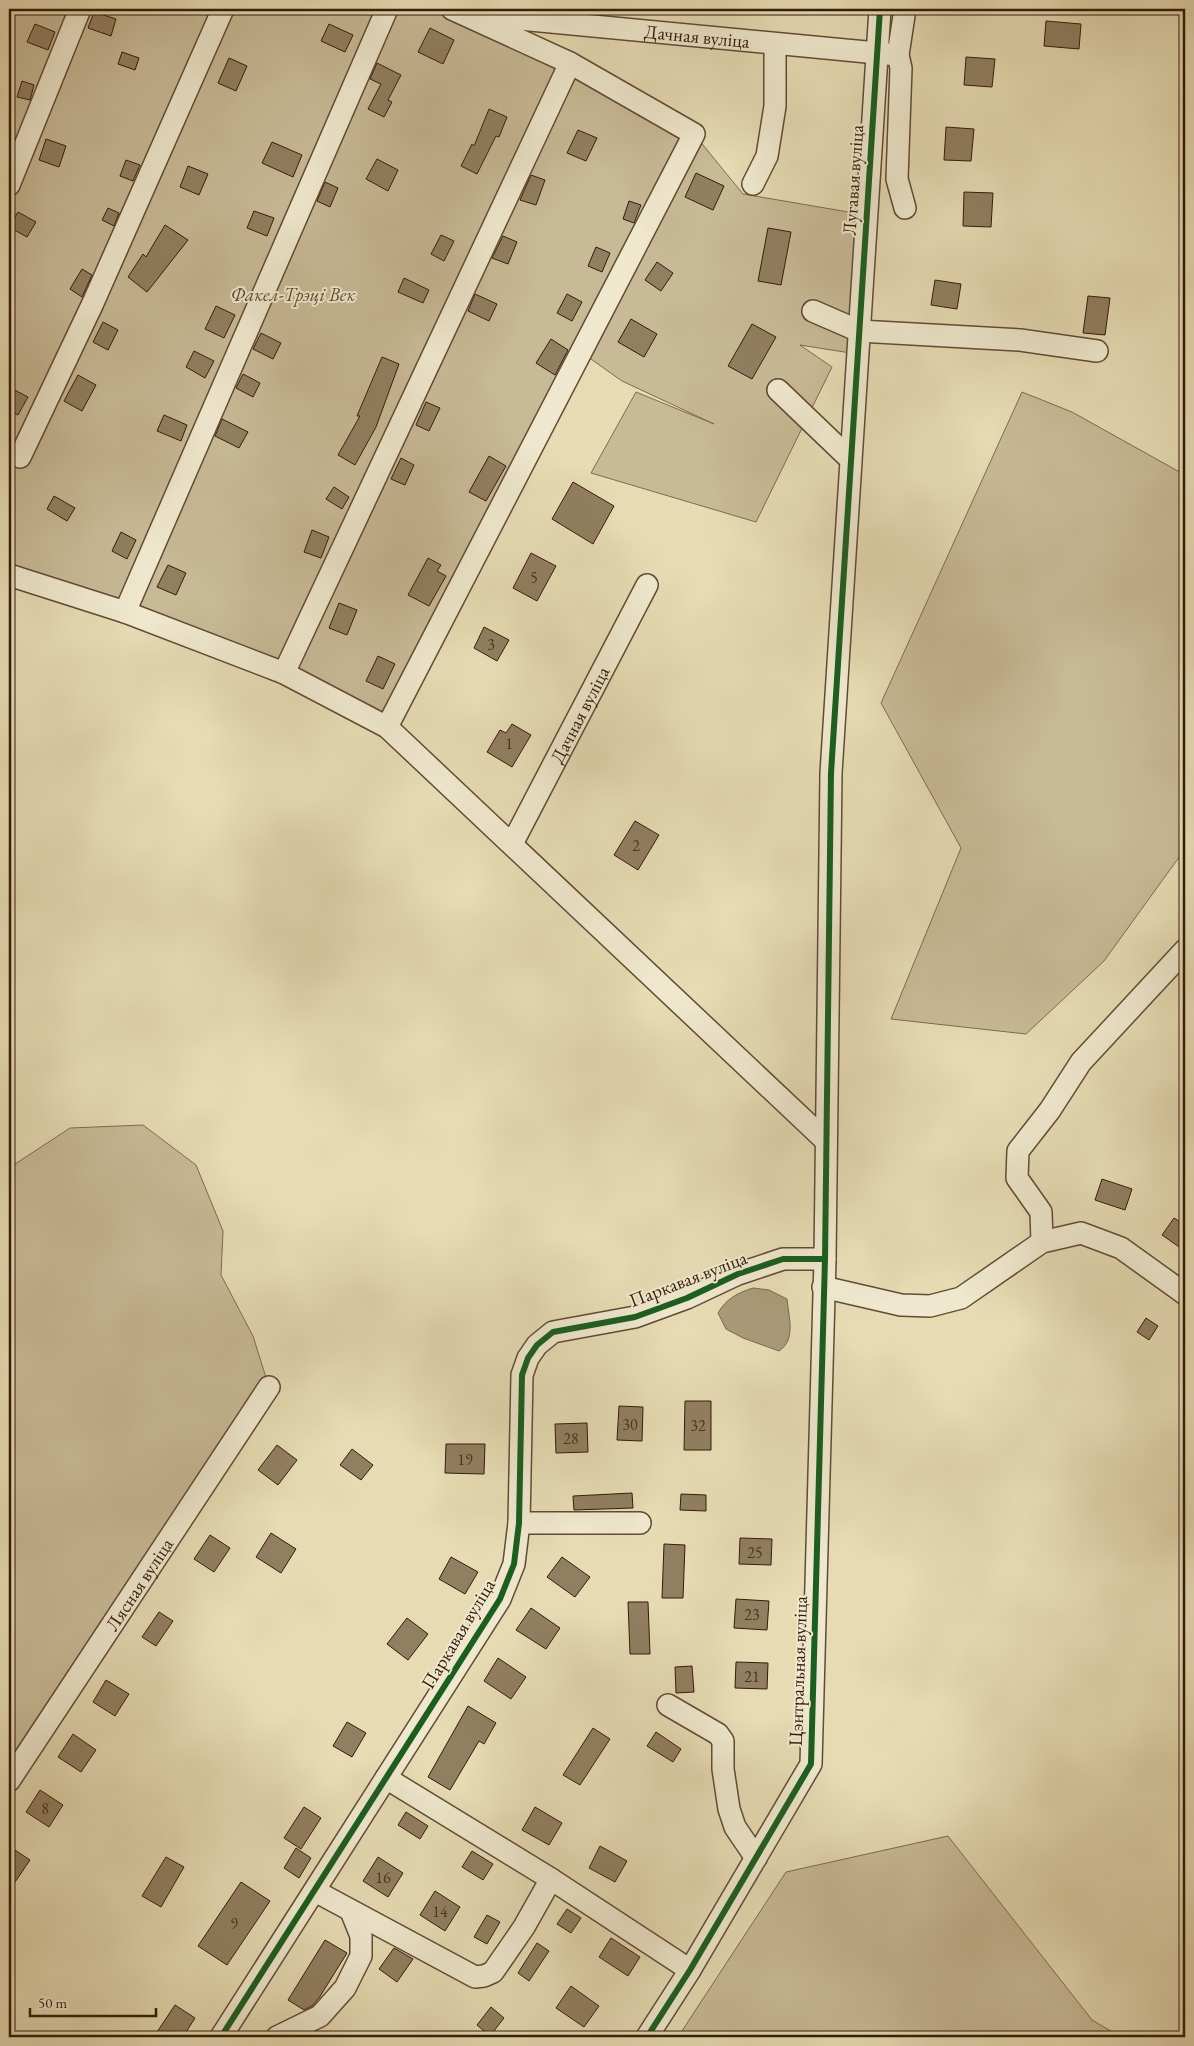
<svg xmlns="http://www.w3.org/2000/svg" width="1194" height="2046" font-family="'EB Garamond',serif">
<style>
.green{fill:#c8ba96;stroke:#7e6a50}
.water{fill:#aa9a79;stroke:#7b674c}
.building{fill:#917f61;stroke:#351b09}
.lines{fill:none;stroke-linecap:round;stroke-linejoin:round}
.minor-casing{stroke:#614b34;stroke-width:24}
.minor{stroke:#efe8ce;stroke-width:21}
.cycleway-casing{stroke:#efe8ce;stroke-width:9}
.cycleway{stroke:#1b5e20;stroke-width:6}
.labels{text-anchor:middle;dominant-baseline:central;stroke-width:4;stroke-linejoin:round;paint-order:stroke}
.number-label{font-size:16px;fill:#4c341f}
.street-label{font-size:19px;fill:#351b09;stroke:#efe8ce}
.park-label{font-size:19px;font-style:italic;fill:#614b33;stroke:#efe8ce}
</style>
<rect width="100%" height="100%" fill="#e6dbb3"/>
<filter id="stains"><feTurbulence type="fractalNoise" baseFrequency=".004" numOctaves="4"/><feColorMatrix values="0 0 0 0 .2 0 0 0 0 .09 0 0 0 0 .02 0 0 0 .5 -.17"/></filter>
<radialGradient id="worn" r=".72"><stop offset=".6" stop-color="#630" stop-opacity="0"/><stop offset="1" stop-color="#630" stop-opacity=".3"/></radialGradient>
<path class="green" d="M 9,9 L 452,9 L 694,134 L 743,194 L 866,215 L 857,354 L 800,345 L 832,367 L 756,522 L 591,473 L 636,392 L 714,424 L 622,381 L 581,352 L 387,727 L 284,673 L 9,575 Z
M 1022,392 L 1072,412 L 1185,475 L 1185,849 L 1104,961 L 1026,1034 L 891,1019 L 961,848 L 881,703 Z
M 143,1125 L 196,1165 L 223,1231 L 221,1275 L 253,1336 L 269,1387 L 9,1781 L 9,1168 L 70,1128 Z
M 948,1836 L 1092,2020 L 1121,2037 L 678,2037 L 786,1872 Z"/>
<path class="water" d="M 753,1288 L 769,1290 L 787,1299 C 789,1318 796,1340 779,1351 L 743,1338 L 726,1329 L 718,1313 C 726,1299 737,1293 753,1288 Z"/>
<path class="building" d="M 94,12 L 116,19 L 111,36 L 88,28 Z
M 1046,21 L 1081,24 L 1079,49 L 1044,46 Z
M 35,24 L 55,32 L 48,50 L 27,42 Z
M 329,24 L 353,35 L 345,52 L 321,41 Z
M 430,28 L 454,40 L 443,64 L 418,52 Z
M 122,52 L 139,58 L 135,70 L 118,64 Z
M 966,57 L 995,59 L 992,87 L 964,85 Z
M 229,58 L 247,66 L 236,91 L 218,83 Z
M 377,63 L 401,75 L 388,100 L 392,102 L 384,117 L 368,109 L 381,84 L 370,79 Z
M 22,81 L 34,85 L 30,100 L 17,97 Z
M 489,109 L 507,117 L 499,137 L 496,136 L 477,174 L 461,166 L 472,144 L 474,146 Z
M 946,127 L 974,129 L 971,161 L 944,160 Z
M 578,130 L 597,138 L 586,161 L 567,153 Z
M 46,139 L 66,146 L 59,167 L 39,160 Z
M 272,142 L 302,155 L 293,177 L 262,163 Z
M 377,159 L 398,170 L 388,191 L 366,179 Z
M 126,160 L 140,165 L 133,181 L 120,176 Z
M 188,166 L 208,174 L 199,195 L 180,187 Z
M 696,173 L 724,186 L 713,210 L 685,197 Z
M 531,175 L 545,180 L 536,205 L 520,200 Z
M 325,182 L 338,188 L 330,207 L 317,201 Z
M 964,192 L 993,193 L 991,227 L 963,226 Z
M 629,201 L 641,205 L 634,223 L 623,219 Z
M 108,208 L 119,213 L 114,226 L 102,220 Z
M 254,211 L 274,218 L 267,236 L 247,228 Z
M 18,212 L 36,222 L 27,237 L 9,227 Z
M 165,225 L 188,240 L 147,292 L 128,277 L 143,254 L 146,257 Z
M 768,228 L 791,232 L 781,285 L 758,281 Z
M 441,235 L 454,241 L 444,261 L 431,254 Z
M 503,236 L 517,242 L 508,264 L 492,258 Z
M 596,247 L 610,253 L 602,272 L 588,266 Z
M 657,262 L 673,273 L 661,291 L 645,280 Z
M 82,269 L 92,275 L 82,297 L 70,289 Z
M 404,278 L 429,290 L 423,303 L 398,292 Z
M 935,280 L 961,284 L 957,309 L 931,305 Z
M 475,294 L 497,304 L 489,321 L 468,311 Z
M 567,294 L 582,302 L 572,321 L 557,313 Z
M 1088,296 L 1110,298 L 1105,335 L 1083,333 Z
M 216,306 L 235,315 L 224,338 L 205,329 Z
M 631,319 L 657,334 L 644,357 L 618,342 Z
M 103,322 L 118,330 L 108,350 L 93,342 Z
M 752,324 L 776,337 L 752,379 L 728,366 Z
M 261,333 L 281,343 L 273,359 L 253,349 Z
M 551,339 L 568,350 L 555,375 L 536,363 Z
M 194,351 L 214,361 L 205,378 L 186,367 Z
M 382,357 L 399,364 L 376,427 L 355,465 L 338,455 L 360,416 L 357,416 Z
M 243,374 L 260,383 L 253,397 L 236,388 Z
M 78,375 L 96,385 L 82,411 L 64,401 Z
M 9,387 L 28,397 L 18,415 L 9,410 Z
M 426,402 L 440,408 L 429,431 L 416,425 Z
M 164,415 L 187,425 L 181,441 L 157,431 Z
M 222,419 L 248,432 L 239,448 L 215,436 Z
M 489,456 L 506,466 L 486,501 L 469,492 Z
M 401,458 L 414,465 L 405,485 L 391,479 Z
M 573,482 L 614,506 L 593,544 L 552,519 Z
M 334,487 L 349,497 L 342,509 L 326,499 Z
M 54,496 L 75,508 L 67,521 L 47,509 Z
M 312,530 L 329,537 L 321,558 L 304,552 Z
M 121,532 L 136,540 L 127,559 L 112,551 Z
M 531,553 L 556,566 L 537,601 L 513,588 Z
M 428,558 L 441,565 L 437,571 L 446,576 L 429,606 L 408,595 Z
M 168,565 L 186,573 L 176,595 L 157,587 Z
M 339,603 L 357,610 L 347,635 L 329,628 Z
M 484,627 L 509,640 L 497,661 L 474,648 Z
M 378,656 L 395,664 L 383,689 L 366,681 Z
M 512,724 L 531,735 L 512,767 L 487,752 L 500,730 L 506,733 Z
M 635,821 L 659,835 L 638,870 L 614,855 Z
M 1102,1179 L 1132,1189 L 1125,1210 L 1095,1200 Z
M 1174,1218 L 1185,1225 L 1185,1251 L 1162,1235 Z
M 1146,1318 L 1158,1326 L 1149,1340 L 1137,1332 Z
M 685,1401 L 711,1401 L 711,1450 L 684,1450 Z
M 619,1406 L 643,1407 L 642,1441 L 617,1440 Z
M 587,1423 L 588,1452 L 556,1453 L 555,1424 Z
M 446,1444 L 485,1444 L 484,1474 L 445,1473 Z
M 277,1445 L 297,1460 L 278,1485 L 258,1470 Z
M 352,1449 L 373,1465 L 361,1480 L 340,1465 Z
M 632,1493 L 633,1508 L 574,1510 L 573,1496 Z
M 681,1494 L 706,1495 L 706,1511 L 680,1510 Z
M 271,1533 L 296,1549 L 281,1573 L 256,1557 Z
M 210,1535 L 230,1548 L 214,1572 L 194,1559 Z
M 740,1538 L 772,1539 L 771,1565 L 739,1564 Z
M 664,1544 L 685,1545 L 683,1598 L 662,1598 Z
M 451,1557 L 478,1572 L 465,1594 L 439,1579 Z
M 562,1557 L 590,1577 L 575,1597 L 547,1577 Z
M 736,1599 L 769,1601 L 767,1630 L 734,1628 Z
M 628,1602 L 648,1602 L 650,1654 L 630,1654 Z
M 531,1608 L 560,1628 L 546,1649 L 516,1630 Z
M 159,1612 L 173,1621 L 156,1646 L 142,1637 Z
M 407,1618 L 428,1634 L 408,1660 L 387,1644 Z
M 498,1658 L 526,1677 L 511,1699 L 484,1681 Z
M 736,1662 L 768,1663 L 767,1689 L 735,1688 Z
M 692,1666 L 694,1692 L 676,1693 L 675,1667 Z
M 106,1680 L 129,1694 L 115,1716 L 93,1702 Z
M 468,1706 L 496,1723 L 484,1744 L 479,1741 L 450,1790 L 428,1777 Z
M 347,1722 L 366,1733 L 352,1757 L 333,1746 Z
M 593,1728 L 610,1739 L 580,1785 L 563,1775 Z
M 656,1732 L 681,1749 L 673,1762 L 647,1746 Z
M 73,1734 L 96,1750 L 81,1772 L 58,1757 Z
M 40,1790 L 63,1805 L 49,1827 L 26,1812 Z
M 304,1807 L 321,1818 L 301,1849 L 284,1838 Z
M 535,1807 L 562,1823 L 549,1845 L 522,1830 Z
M 406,1812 L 428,1826 L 420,1839 L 398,1825 Z
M 9,1846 L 30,1860 L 9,1891 Z
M 600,1846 L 627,1861 L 615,1882 L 589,1868 Z
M 296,1848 L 311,1858 L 299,1878 L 284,1868 Z
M 472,1851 L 493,1864 L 483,1880 L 462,1867 Z
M 166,1857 L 184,1867 L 161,1907 L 142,1896 Z
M 378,1857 L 403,1873 L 388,1897 L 363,1881 Z
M 241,1882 L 270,1901 L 227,1965 L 198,1946 Z
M 435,1891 L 460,1907 L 445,1931 L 420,1915 Z
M 567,1909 L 581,1918 L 571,1933 L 557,1924 Z
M 487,1915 L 500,1922 L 487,1944 L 474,1937 Z
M 611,1938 L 640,1957 L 628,1976 L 599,1957 Z
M 325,1940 L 347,1953 L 319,1998 L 312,2006 L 304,2010 L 288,2000 Z
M 537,1943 L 549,1951 L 529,1981 L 518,1973 Z
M 394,1948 L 413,1959 L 397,1982 L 379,1969 Z
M 571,1986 L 599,2006 L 584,2027 L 556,2008 Z
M 175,2005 L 195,2018 L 183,2037 L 164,2037 L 157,2032 Z
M 491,2007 L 504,2018 L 490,2036 L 477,2025 Z"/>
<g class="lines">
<defs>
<g id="minor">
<path id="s1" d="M 490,9 L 509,18 L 898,55"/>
<path d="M 905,9 L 898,55 L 901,68 L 897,179 L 905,208"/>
<path d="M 753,184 L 767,156 L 775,106 L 775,44"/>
<path d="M 9,185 L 80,9"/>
<path d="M 813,311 L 859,331 L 1020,340 L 1097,351"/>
<path d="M 778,390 L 850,459"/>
<path d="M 9,452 L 20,457 L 93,303 L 223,9"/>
<path d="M 9,575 L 125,612 L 284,673 L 387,727 L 825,1140"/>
<path d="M 125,612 L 387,9"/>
<path d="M 284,673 L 570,63"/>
<path d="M 387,727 L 694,134 L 570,63 L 452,9"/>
<path id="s2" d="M 512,844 L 647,585"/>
<path d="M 1042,1242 L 1041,1212 L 1017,1178 L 1018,1151 L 1050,1110 L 1081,1062 L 1185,950"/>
<path d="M 823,1287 L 901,1305 L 930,1306 L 961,1298 L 1042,1242 L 1081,1233 L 1121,1248 L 1185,1294"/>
<path d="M 519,1523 L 640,1523"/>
<path d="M 668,1705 L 718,1734 L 723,1741 L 723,1769 L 729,1809 L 735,1827 L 756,1858"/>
<path d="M 386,1778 L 551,1879 L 690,1970"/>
<path id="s3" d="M 9,1781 L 269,1387"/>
<path d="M 315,1891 L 475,1977 L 484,1976 L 493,1972 L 524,1927 L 551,1879"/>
<path d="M 221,2037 L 500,1599 L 514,1564 L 519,1523 L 522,1375 L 528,1358 L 537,1345 L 553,1332 L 635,1317 L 687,1298 L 738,1274 L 783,1259 L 825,1259"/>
<path d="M 277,2037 L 320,2016 L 345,1988 L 361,1956 L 361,1936 L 351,1911"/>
<path d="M 647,2037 L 690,1970 L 811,1764 L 825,1259 L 831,773 L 880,9"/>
</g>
</defs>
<use href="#minor" class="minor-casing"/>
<use href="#minor" class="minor"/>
<defs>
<path id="cycleway" d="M 221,2037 L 500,1599 L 514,1564 L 519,1523 L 522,1375 L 528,1358 L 537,1345 L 553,1332 L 635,1317 L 687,1298 L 738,1274 L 783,1259 L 825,1259
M 647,2037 L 690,1970 L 811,1764 L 825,1259 L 831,773 L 880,9"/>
</defs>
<use href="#cycleway" class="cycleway-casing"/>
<use href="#cycleway" class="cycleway"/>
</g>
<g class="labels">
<g class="number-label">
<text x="534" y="577">5</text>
<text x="491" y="644">3</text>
<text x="509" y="743">1</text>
<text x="636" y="845">2</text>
<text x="630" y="1424">30</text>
<text x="698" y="1425">32</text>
<text x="571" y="1438">28</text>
<text x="465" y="1459">19</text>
<text x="755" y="1552">25</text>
<text x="752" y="1614">23</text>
<text x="752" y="1676">21</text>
<text x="45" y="1808">8</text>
<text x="383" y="1877">16</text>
<text x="440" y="1911">14</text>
<text x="234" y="1923">9</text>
</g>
<g class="street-label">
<text stroke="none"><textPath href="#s1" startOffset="210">Дачная вуліца</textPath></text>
<text transform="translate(853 180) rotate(-86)">Лугавая вуліца</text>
<text stroke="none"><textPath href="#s2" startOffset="146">Дачная вуліца</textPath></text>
<text transform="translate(688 1279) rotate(-21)">Паркавая вуліца</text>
<text stroke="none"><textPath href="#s3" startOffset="236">Лясная вуліца</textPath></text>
<text transform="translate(458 1634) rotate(-59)">Паркавая вуліца</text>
<text transform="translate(798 1671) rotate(-88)">Цэнтральная вуліца</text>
</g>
<g class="park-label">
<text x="293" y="294">Факел-Трэці Век</text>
</g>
</g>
<rect width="1194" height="2046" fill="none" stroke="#e6dbb3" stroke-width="30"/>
<rect x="10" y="10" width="1174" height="2026" fill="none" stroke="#351b09" stroke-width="2.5"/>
<rect x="15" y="15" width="1164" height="2016" fill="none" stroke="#351b09"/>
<path d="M30 2008v8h126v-8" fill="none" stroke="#351b09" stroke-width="2.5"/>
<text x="38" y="2008" font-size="15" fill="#351b09" stroke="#efe8ce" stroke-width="4" paint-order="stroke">50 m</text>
<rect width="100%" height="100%" filter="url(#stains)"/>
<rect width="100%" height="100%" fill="url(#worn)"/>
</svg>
